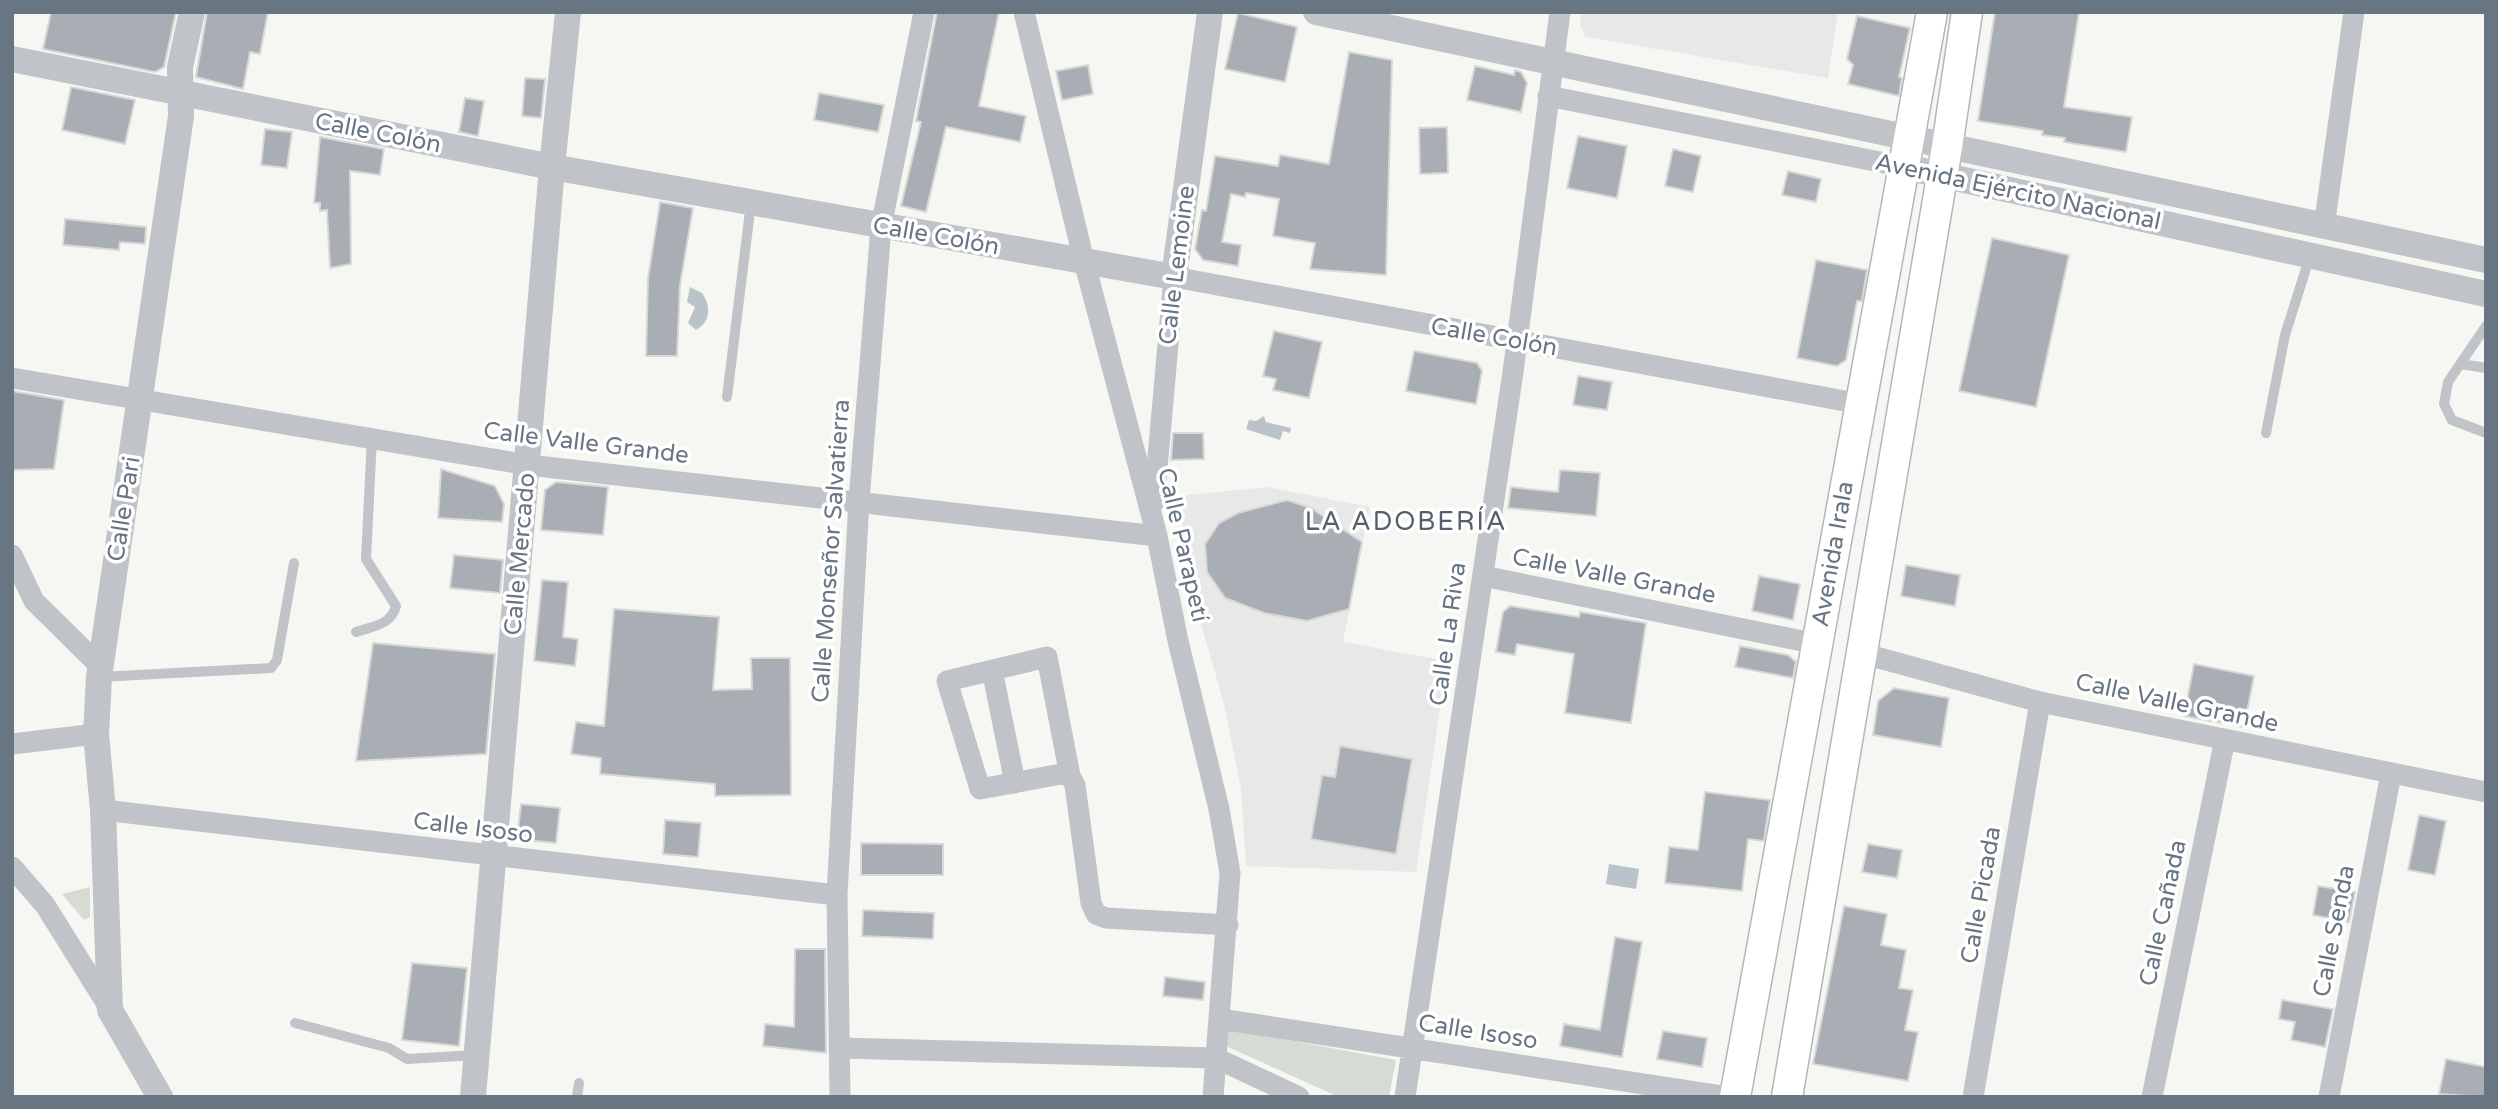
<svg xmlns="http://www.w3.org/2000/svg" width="2498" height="1109" font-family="'Varela Round',sans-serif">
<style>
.built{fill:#e7e8e7}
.green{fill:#d6dbd3}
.water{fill:#bac3c9}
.building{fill:#a8aeb4;stroke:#d8d8d6;stroke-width:2}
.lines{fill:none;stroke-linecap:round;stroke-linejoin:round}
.secondary-casing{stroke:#b3b7bb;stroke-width:33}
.service{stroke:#c0c3c7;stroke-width:10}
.minor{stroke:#c0c3c7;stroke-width:21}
.tertiary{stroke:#c0c3c7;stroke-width:26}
.secondary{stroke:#fff;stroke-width:30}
.labels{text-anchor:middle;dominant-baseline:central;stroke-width:7;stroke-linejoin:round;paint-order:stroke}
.street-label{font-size:24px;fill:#687582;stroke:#fff}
.neighbourhood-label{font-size:26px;letter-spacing:2px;fill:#555f68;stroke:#fff}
</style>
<rect width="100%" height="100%" fill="#f6f6f3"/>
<path class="built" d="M 1582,12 L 1838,12 L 1828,78 L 1585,37 L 1580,25 Z
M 1267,487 L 1370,507 L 1343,642 L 1447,661 L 1416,872 L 1246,866 L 1241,789 L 1224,704 L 1187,575 L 1179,496 Z"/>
<path class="green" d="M 90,887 L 90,917 L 84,920 L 62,894 Z
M 1233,1030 L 1396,1060 L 1389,1097 L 1339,1097 L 1228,1047 L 1222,1036 Z"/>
<path class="water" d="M 690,287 L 702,293 C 711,306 711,322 696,330 L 688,323 L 695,307 L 687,302 Z
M 1264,416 L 1266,422 L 1291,428 L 1290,433 L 1283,431 L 1280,440 L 1246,429 L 1249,420 L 1256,421 Z
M 1609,864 L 1639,869 L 1636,889 L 1606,884 Z"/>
<path class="building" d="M 51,12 L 176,12 L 164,67 L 155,72 L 43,49 Z
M 207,12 L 268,12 L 260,54 L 250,52 L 243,89 L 196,77 Z
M 937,12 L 999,12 L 979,106 L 1026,116 L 1020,142 L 946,127 L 926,212 L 901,206 L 921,122 L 916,121 Z
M 1995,12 L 2079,12 L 2064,107 L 2132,117 L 2126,152 L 2064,142 L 2065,138 L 2042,135 L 2043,131 L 1978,121 Z
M 1238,13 L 1297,27 L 1285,82 L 1225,69 Z
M 1857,16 L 1910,28 L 1899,77 L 1902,78 L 1899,96 L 1848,84 L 1853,65 L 1847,59 Z
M 1349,52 L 1392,60 L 1386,275 L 1310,269 L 1315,243 L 1273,236 L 1279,199 L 1246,193 L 1245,197 L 1231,194 L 1222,242 L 1241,245 L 1238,266 L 1203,260 L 1195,249 L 1202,210 L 1206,211 L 1215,156 L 1278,166 L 1280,155 L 1329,164 Z
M 1088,65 L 1093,94 L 1062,100 L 1056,71 Z
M 1475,66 L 1514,75 L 1515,70 L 1521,72 L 1527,83 L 1521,112 L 1467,100 Z
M 525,78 L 545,79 L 541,118 L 522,116 Z
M 71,87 L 135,100 L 125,144 L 62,130 Z
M 819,93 L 884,105 L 878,132 L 814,120 Z
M 465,98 L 484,101 L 478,136 L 459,132 Z
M 1447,127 L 1448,173 L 1420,174 L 1419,128 Z
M 265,129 L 292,132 L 287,168 L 261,165 Z
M 1578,136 L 1627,146 L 1617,198 L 1567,188 Z
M 320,137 L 384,149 L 380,175 L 350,171 L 351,264 L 330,268 L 327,210 L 320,211 L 320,203 L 314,203 Z
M 1673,149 L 1701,156 L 1693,192 L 1665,186 Z
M 1788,171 L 1821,179 L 1816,202 L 1782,195 Z
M 660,202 L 693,208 L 680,285 L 677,356 L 646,356 L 648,278 Z
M 65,219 L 146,227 L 145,244 L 120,242 L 119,250 L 63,245 Z
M 1992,238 L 2069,255 L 2036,407 L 1959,391 Z
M 1816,260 L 1867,270 L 1862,301 L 1857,301 L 1846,360 L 1837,366 L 1797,358 Z
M 1274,331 L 1322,342 L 1309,398 L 1273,390 L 1276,379 L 1263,376 Z
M 1414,351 L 1477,363 L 1482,371 L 1476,404 L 1406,391 Z
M 1578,376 L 1612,382 L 1607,410 L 1573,405 Z
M 12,391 L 64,400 L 54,469 L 12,470 Z
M 1173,433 L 1203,433 L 1204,459 L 1171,460 Z
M 441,469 L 495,486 L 504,504 L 502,522 L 438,518 Z
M 1560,470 L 1600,473 L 1596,516 L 1508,508 L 1511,487 L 1558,492 Z
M 556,482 L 608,487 L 603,535 L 541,530 L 545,490 Z
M 1287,500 L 1311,508 L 1362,542 L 1349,609 L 1307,621 L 1264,613 L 1225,598 L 1207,572 L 1205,544 L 1219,523 L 1238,513 Z
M 454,555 L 503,560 L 500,593 L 450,588 Z
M 1906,565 L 1960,575 L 1955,606 L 1901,596 Z
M 1759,576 L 1800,584 L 1793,620 L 1752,611 Z
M 542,580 L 568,582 L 563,637 L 578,639 L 575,666 L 534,661 Z
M 1510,606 L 1579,617 L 1580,612 L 1646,623 L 1631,723 L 1565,713 L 1574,654 L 1517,644 L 1515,655 L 1496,652 L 1503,612 Z
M 614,609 L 719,617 L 713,690 L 752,689 L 751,658 L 790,658 L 791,795 L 715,796 L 715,784 L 600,774 L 601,758 L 571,754 L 576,722 L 604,726 Z
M 373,643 L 495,654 L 486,754 L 356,761 Z
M 1740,646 L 1788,655 L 1796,662 L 1793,678 L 1735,667 Z
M 2194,664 L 2254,676 L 2244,727 L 2184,716 Z
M 1894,688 L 1949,698 L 1941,747 L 1873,735 L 1878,701 Z
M 1340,746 L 1412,759 L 1396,854 L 1311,839 L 1322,775 L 1335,777 Z
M 1705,792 L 1770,800 L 1764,841 L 1748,839 L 1742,891 L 1665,883 L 1669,847 L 1698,850 Z
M 521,804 L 560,808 L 556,843 L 526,840 L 518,830 Z
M 2419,815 L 2446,821 L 2435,875 L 2408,870 Z
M 665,820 L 701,823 L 698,857 L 663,854 Z
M 861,843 L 943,844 L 943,875 L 861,875 Z
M 1868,844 L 1902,850 L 1897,878 L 1862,872 Z
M 2318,886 L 2355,892 L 2349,922 L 2313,915 Z
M 1844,906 L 1887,914 L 1881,945 L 1906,950 L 1899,988 L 1913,990 L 1905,1030 L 1918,1032 L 1908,1081 L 1813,1064 Z
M 863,910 L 934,913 L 933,939 L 862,936 Z
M 1615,937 L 1642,942 L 1622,1057 L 1560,1046 L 1564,1024 L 1600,1030 Z
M 795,949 L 825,949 L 826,1053 L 763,1046 L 765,1024 L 794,1027 Z
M 412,963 L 467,968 L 459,1046 L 402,1040 Z
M 1165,977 L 1205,982 L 1203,1000 L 1163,996 Z
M 2282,1000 L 2333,1009 L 2325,1047 L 2291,1040 L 2295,1022 L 2279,1019 Z
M 1663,1031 L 1707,1038 L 1702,1067 L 1657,1059 Z
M 2446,1059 L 2486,1067 L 2486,1097 L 2439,1094 Z"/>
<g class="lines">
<defs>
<path id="secondary" d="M 1735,1097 L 1932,12
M 1787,1097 L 1947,147 L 1967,12"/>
</defs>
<use href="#secondary" class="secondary-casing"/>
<path class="service" d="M 2486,326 L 2448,382 L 2444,404 L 2452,420 L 2486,433
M 2461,364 L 2486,368
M 727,397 L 751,203
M 2266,433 L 2285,335 L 2310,256
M 356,632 C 374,626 391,625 396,606 L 366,559 L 372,438
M 99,677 L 271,668 L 277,660 L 294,563
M 295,1023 L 389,1048 L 407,1059 L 476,1055
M 577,1097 L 579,1083"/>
<path class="minor" d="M 1024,12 L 1084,261 L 1157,536 L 1178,641 L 1219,809 L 1230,873 L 1213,1097
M 1548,96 L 1905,167
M 2324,227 L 2354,12
M 12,378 L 528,465 L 1157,536
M 1154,502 L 1174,277 L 1861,404
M 12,555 L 34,601 L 100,666
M 1483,576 L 1817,644
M 1861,653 L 2040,702 L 2486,792
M 992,670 L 1015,783
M 12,744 L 96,734
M 1070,776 L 1061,774 L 980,789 L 947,681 L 1047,657 L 1070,776 L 1075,785 L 1091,903 L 1096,914 L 1106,918 L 1228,925
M 103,810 L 837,895
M 12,867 L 45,905 L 110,1009
M 1220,1019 L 1728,1097
M 841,1048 L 1216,1058 L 1299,1097
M 840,1097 L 837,895 L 859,501 L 881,227 L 924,12
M 1405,1097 L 1513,372 L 1560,12
M 1973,1097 L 2040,702
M 2152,1097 L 2225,739
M 2329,1097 L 2391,774"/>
<path class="tertiary" d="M 1316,12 L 2486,260
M 12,59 L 552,167 L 1174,277 L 1210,12
M 1905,167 L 2486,294
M 160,1097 L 110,1010 L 103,810 L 96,734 L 99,677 L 181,116 L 180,67 L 192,12
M 473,1097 L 552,167 L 568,12"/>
<use href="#secondary" class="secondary"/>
</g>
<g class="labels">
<g class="street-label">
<text transform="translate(378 133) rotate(11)">Calle Colón</text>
<text transform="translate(2018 192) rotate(12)">Avenida Ejército Nacional</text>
<text transform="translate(936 236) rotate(10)">Calle Colón</text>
<text transform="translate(1177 265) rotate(-83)">Calle Lemoine</text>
<text transform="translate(1494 337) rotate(10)">Calle Colón</text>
<text transform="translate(586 443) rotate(7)">Calle Valle Grande</text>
<text transform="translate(124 509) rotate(-81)">Calle Pari</text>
<text transform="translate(1183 545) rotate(77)">Calle Parapetí</text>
<text transform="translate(831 551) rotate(-86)">Calle Monseñor Salvatierra</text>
<text transform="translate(520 554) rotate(-85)">Calle Mercado</text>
<text transform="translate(1833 554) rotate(-80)">Avenida Irala</text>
<text transform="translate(1614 576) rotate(11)">Calle Valle Grande</text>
<text transform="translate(1448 634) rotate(-82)">Calle La Riva</text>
<text transform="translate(2177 703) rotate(12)">Calle Valle Grande</text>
<text transform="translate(473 828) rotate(7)">Calle Isoso</text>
<text transform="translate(1981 895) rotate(-80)">Calle Picada</text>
<text transform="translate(2163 913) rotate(-78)">Calle Cañada</text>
<text transform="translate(2334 931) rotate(-79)">Calle Senda</text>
<text transform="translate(1478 1032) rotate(9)">Calle Isoso</text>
</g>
<g class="neighbourhood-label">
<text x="1406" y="521">LA ADOBERÍA</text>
</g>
</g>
<rect width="2498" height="1109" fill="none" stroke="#687582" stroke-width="28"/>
</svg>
